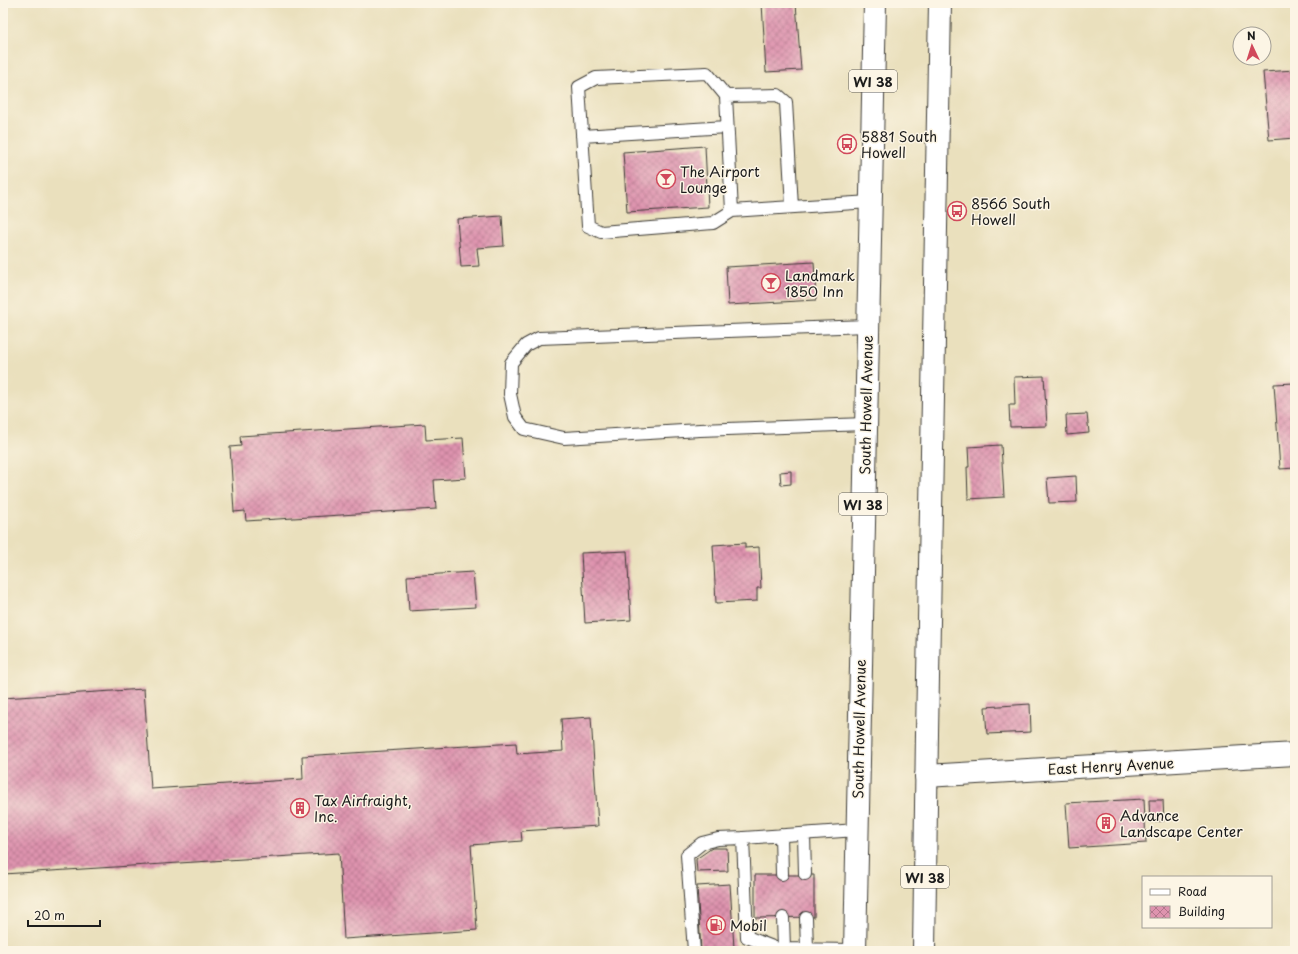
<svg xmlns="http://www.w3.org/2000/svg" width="1298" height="954" font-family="'Playpen Sans',sans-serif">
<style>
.building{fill:url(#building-cross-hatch)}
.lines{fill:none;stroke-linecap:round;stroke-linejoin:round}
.lane-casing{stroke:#3b3934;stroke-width:14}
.street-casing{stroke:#3b3934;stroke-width:24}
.primary-casing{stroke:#3b3934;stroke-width:24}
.lane{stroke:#fff;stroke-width:12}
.street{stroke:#fff;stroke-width:22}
.primary{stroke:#fff;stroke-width:22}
.labels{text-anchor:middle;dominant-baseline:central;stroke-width:3;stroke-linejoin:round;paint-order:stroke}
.shield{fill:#fcf5e5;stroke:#5f5d58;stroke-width:1}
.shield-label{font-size:13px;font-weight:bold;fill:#1c1c1c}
.poi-label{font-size:14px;fill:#1c1c1c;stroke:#fcf5e5;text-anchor:start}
.street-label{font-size:14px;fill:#1c1c1c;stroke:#fcf5e5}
</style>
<defs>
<pattern id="building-cross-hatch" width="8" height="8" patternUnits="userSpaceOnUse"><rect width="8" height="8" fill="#de93ae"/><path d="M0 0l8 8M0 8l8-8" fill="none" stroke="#b3778d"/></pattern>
</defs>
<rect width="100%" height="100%" fill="#fcf5e5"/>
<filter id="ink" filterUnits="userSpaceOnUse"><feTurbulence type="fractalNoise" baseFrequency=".025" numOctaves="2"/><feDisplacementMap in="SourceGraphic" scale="8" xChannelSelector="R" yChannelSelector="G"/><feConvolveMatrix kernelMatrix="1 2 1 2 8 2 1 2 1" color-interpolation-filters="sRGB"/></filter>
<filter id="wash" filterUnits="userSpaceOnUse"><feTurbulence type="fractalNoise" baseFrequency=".012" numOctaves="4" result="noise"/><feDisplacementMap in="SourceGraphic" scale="16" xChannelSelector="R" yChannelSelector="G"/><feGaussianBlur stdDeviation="0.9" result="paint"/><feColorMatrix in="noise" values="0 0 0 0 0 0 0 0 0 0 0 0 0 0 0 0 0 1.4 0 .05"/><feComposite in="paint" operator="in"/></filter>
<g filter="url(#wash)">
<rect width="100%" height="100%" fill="#eae0bd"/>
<g id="blocks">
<path class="building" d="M 762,3 L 796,3 L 801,70 L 766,72 Z
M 1295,70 L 1295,138 L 1269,140 L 1263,72 Z
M 705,146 L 708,207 L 627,212 L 623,152 Z
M 502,216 L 504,246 L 477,248 L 479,266 L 461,267 L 457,219 Z
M 814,262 L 816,300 L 728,305 L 726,267 Z
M 1044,376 L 1047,426 L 1010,427 L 1009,405 L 1015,405 L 1014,377 Z
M 1295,383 L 1295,468 L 1280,469 L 1274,384 Z
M 1087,414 L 1089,433 L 1067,435 L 1066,415 Z
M 425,424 L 426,440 L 463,438 L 466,478 L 434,480 L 436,509 L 246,521 L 245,511 L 234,512 L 230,447 L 241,446 L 240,436 Z
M 1001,445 L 1004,497 L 968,499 L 967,467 L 969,467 L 968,447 Z
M 791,471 L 791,484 L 781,485 L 780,472 Z
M 1076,476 L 1077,502 L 1049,503 L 1047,478 Z
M 745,543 L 745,548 L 759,547 L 761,588 L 757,588 L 757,601 L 716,603 L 713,545 Z
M 627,551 L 631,620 L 585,623 L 581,553 Z
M 473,572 L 476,607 L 409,611 L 407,576 Z
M 144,689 L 151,789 L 303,779 L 302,756 L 516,743 L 517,754 L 563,751 L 561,719 L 591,717 L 598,826 L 521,831 L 522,841 L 471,845 L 477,930 L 344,939 L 339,853 L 3,874 L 3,698 Z
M 1030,704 L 1031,732 L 987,734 L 985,707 Z
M 1144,799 L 1146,843 L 1069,848 L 1066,803 Z
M 1149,800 L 1163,800 L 1164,821 L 1150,822 Z
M 712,848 L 727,848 L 728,871 L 697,872 L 696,859 Z
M 755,875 L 814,875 L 814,917 L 755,918 Z
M 730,884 L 734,948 L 755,947 L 755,951 L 701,951 L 697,886 Z"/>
</g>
</g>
<g filter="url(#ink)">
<use href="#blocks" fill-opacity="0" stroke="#3b3934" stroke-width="1"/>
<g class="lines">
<defs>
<path id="lane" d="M 726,96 L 707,73 L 596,78 L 579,87 L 588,226 L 601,232 L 713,223 L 732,211
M 582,136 L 727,127
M 792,207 L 786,102 L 778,95 L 726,96 L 732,211 L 870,202
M 865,424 L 700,430 L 564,438 L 524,429 L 515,417 L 510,394 L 511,363 L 526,345 L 539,338 L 867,326
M 804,834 L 805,874
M 781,835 L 782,874
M 783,918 L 784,949
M 806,918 L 807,949
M 855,950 L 778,949 L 747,937 L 743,838 L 857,830
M 694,951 L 687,855 L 702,843 L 718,839 L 743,838"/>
<path id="street" d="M 926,776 L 1295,754"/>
<path id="primary" d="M 855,951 L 875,3
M 924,951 L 927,734 L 940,3"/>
</defs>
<use href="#lane" class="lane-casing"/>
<use href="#street" class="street-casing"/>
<use href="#primary" class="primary-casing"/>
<use href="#lane" class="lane"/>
<use href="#street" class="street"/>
<use href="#primary" class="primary"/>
</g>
</g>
<defs>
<symbol id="bus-ring" viewBox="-11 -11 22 22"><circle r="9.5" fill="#fcf5e5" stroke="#d1495b" stroke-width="1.5"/><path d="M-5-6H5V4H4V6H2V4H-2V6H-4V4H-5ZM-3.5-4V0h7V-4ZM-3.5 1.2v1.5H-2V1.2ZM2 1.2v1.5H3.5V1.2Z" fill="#d1495b"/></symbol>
<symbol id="bar-ring" viewBox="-11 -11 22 22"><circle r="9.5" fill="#fcf5e5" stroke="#d1495b" stroke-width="1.5"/><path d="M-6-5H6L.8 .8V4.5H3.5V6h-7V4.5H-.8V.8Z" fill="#d1495b"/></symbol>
<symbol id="building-ring" viewBox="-11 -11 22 22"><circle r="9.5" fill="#fcf5e5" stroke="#d1495b" stroke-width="1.5"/><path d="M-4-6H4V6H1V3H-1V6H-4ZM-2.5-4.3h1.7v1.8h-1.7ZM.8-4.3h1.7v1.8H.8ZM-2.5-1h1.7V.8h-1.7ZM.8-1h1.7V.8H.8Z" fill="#d1495b"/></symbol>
<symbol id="fuel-ring" viewBox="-11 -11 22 22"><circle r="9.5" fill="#fcf5e5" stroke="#d1495b" stroke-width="1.5"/><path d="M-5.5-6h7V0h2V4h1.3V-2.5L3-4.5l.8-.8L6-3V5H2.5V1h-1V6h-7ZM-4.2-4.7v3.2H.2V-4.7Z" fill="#d1495b"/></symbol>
</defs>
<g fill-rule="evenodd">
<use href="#bus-ring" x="836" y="133" width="22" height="22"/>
<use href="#bar-ring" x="655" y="168" width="22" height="22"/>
<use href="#bus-ring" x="946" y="200" width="22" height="22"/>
<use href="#bar-ring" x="760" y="272" width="22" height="22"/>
<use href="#building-ring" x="289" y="797" width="22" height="22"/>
<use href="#building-ring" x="1095" y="812" width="22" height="22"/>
<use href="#fuel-ring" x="705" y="914" width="22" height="22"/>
</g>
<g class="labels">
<g class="shield">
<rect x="849" y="70" width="48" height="22" rx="3"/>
<rect x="839" y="493" width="48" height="22" rx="3"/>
<rect x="901" y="866" width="48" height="22" rx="3"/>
</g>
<g class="shield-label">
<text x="873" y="81">WI 38</text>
<text x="863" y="504">WI 38</text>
<text x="925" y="877">WI 38</text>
</g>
<g class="poi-label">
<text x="861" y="136">5881 South<tspan x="861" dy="16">Howell</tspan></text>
<text x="680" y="171">The Airport<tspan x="680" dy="16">Lounge</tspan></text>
<text x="971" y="203">8566 South<tspan x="971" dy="16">Howell</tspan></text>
<text x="785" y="275">Landmark<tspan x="785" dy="16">1850 Inn</tspan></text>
<text x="314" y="800">Tax Airfraight,<tspan x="314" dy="16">Inc.</tspan></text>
<text x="1120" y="815">Advance<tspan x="1120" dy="16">Landscape Center</tspan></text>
<text x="730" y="925">Mobil</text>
</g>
<g class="street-label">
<text transform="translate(866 405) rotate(-89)">South Howell Avenue</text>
<text transform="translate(859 729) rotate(-89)">South Howell Avenue</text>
<text transform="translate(1111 766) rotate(-3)">East Henry Avenue</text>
</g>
</g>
<rect width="1298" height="954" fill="none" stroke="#fcf5e5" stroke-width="16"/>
<rect x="1142" y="876" width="130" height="52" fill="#fcf5e5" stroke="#a29e95"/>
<rect x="1150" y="889" width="20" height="6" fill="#ffffff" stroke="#a29e95"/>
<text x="1178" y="896" font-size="12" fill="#1c1c1c">Road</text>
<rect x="1150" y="906" width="20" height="12" fill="url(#building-cross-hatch)" stroke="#a29e95"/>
<text x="1178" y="916" font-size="12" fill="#1c1c1c">Building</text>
<g transform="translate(1252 46) rotate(356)"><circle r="19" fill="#fcf5e5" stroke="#a29e95"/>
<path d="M0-3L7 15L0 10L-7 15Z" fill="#d1495b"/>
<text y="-6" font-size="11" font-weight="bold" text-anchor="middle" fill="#1c1c1c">N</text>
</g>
<path d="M28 920v6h72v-6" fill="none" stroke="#1c1c1c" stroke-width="2"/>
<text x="34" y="920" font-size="12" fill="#1c1c1c" stroke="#fcf5e5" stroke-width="3" paint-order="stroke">20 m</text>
</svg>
